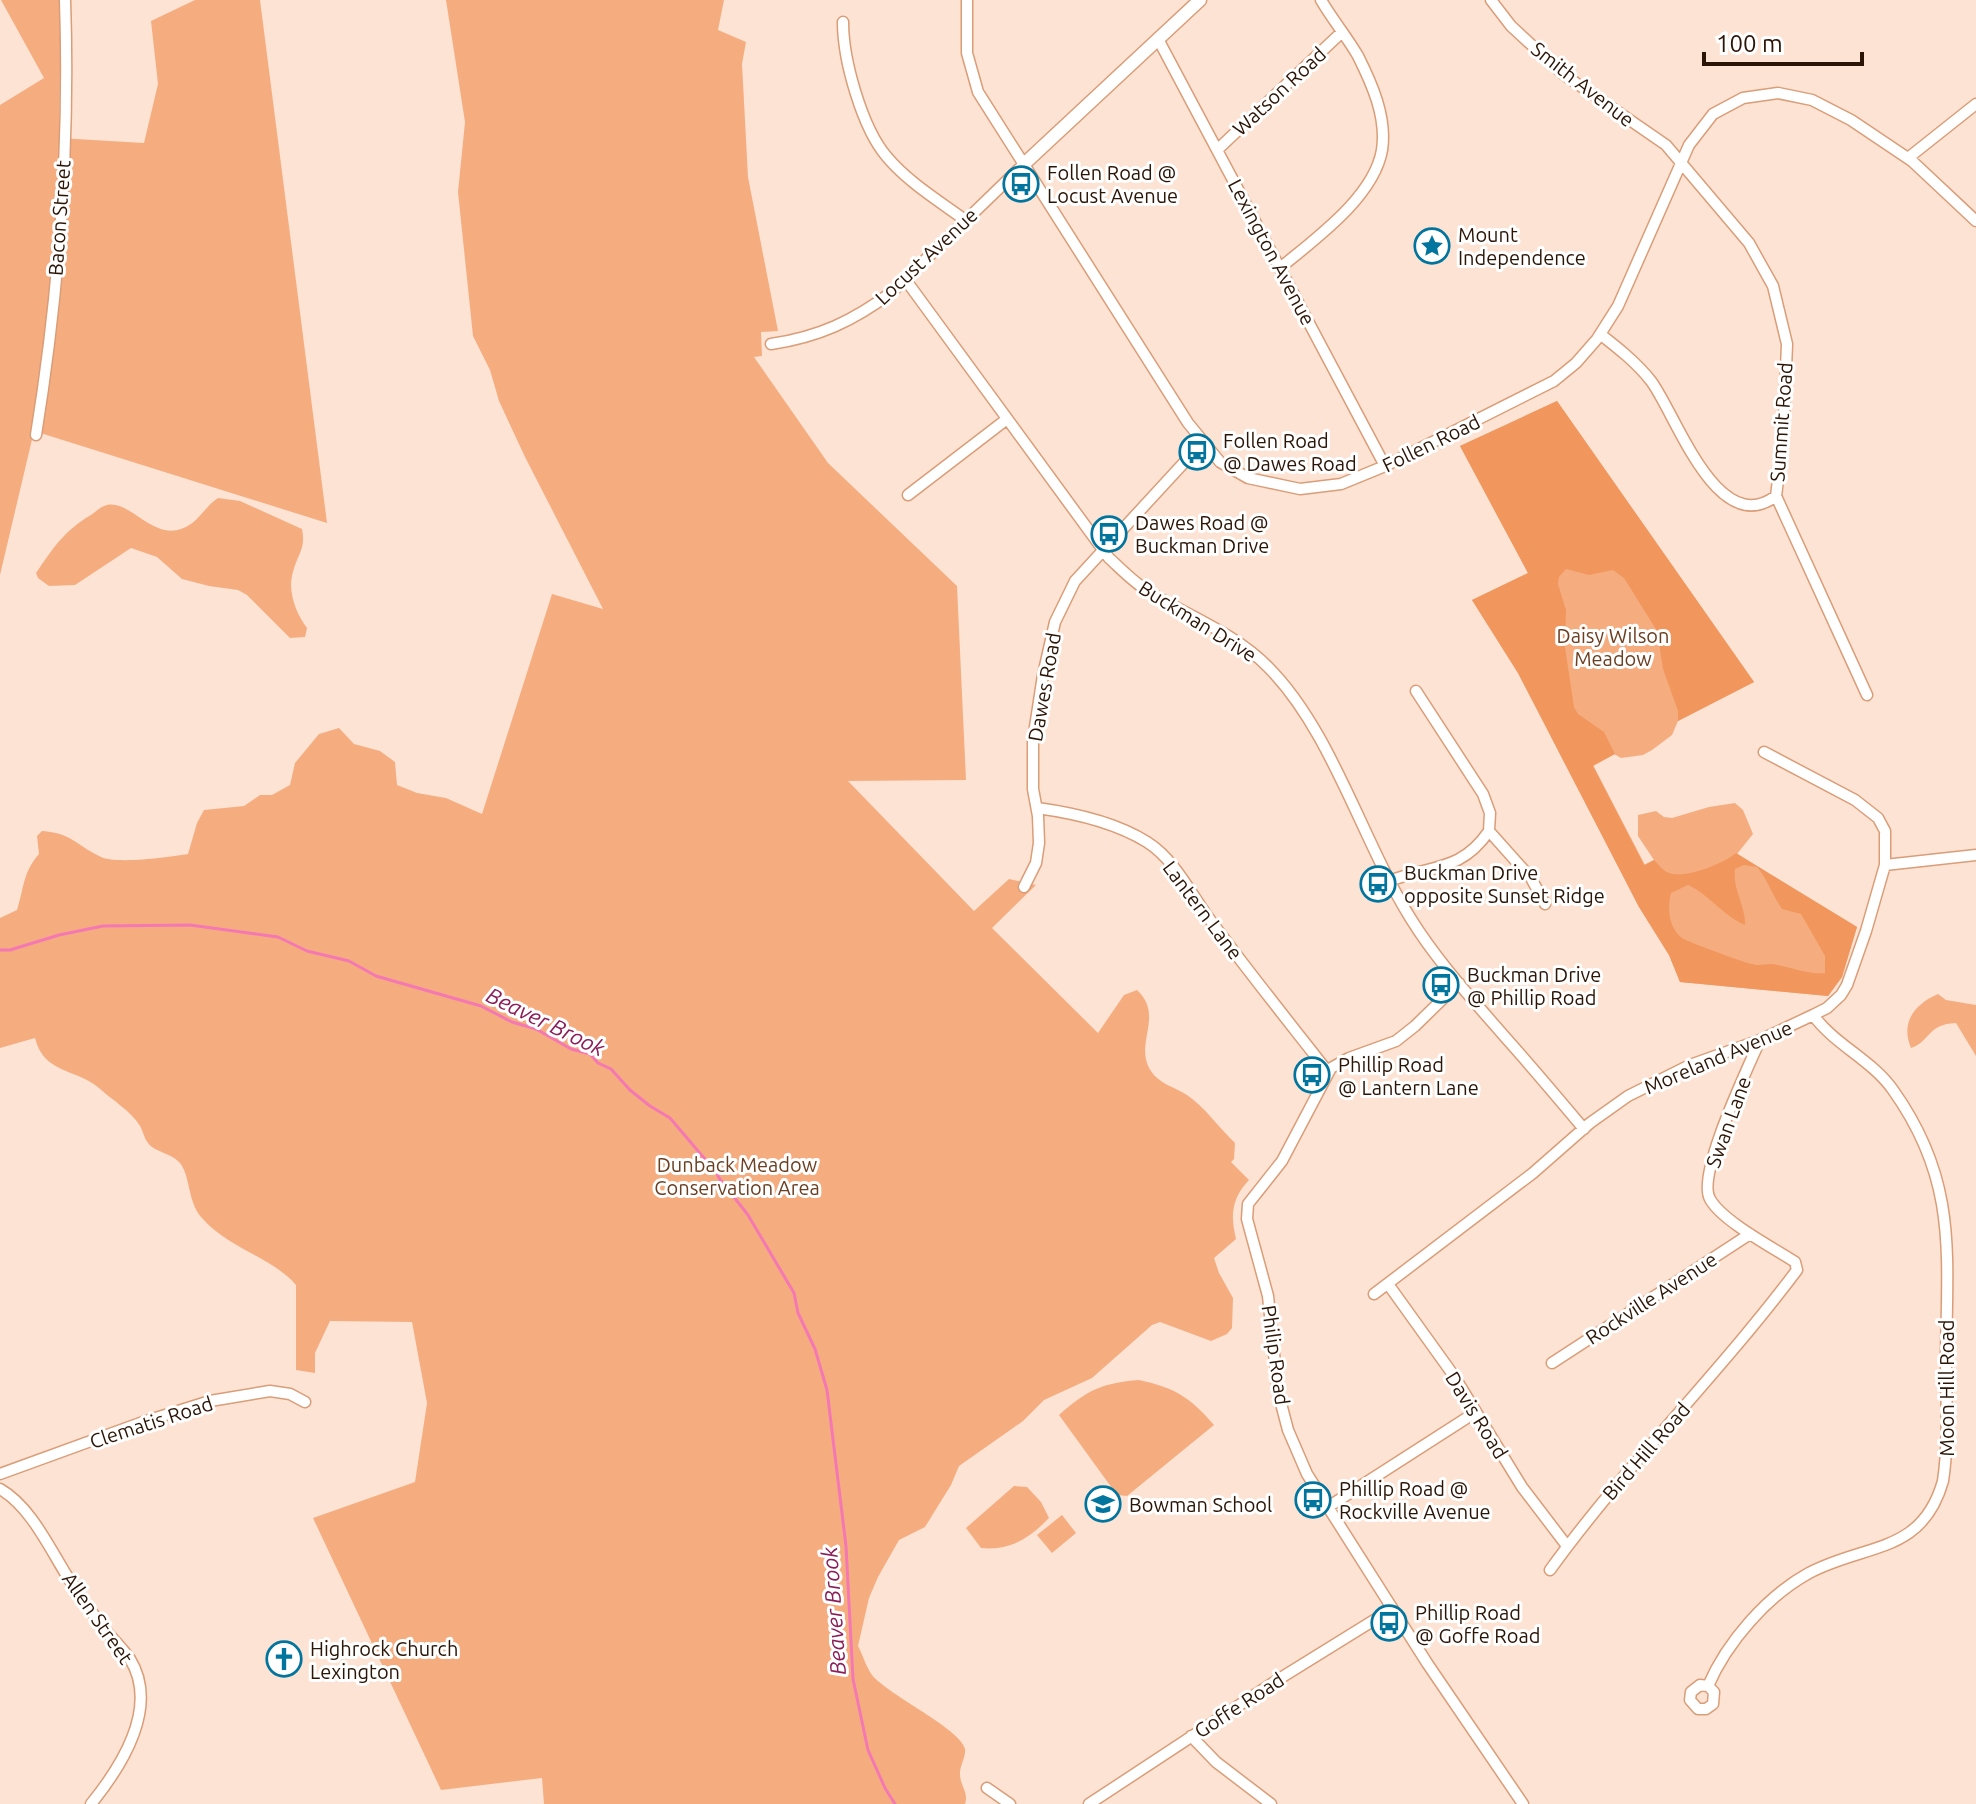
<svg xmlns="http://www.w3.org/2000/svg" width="1976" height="1804" font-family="Ubuntu,sans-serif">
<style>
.green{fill:#f5ad80}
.forest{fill:#f1975d;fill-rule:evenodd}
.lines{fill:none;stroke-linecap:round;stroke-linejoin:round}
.stream{stroke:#f478b2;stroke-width:3}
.minor-casing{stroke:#da9d78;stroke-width:13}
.tertiary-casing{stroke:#da9d78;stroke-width:15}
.minor{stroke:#fff;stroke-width:10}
.tertiary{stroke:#fff;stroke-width:12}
.labels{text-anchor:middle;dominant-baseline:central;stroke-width:6;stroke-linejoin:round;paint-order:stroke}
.street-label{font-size:20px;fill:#2b1506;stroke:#fff}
.poi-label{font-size:20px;fill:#2b1506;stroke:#fff;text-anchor:start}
.park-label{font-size:20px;fill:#6d3f21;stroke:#fff}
.water-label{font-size:22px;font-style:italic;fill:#8b1d59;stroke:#fff}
</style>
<rect width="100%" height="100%" fill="#fde3d3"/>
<path class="green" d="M 1,0 L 61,0 L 59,138 L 144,143 L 158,84 L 151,21 L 195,0 L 260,0 L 327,523 L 34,431 L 0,575 L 0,105 L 44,78 Z
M 446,0 L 724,0 L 718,30 L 746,42 L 742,64 L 748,177 L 778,331 L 761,332 L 762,356 L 754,357 L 828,463 L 957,586 L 966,780 L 848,781 L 974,911 L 1009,879 L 1036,885 L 992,928 L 1098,1033 L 1124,995 L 1137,990 C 1165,1016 1133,1044 1151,1071 C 1159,1084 1175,1087 1187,1095 C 1205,1107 1219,1128 1235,1143 L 1234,1159 L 1231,1162 L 1249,1180 C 1232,1198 1230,1215 1236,1239 L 1214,1258 L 1219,1273 L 1233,1298 L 1232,1328 L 1227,1334 L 1211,1341 L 1160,1322 L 1152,1325 L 1092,1378 L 1044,1400 L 1023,1421 L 959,1466 L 951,1485 L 925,1527 L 899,1540 L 878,1577 L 869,1598 L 858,1646 C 863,1655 866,1667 872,1675 C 888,1695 961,1729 965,1749 C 966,1757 960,1765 960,1774 C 960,1786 969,1792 965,1804 L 544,1804 L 542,1778 L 441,1790 L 313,1518 L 415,1482 L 427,1403 L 412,1322 L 330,1321 L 315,1353 L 315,1373 L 296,1370 L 296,1285 C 272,1257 229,1249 202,1218 C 187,1202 191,1175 179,1162 C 171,1153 154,1152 148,1143 C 144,1138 143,1131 140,1126 C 131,1111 112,1100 99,1088 C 75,1068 44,1074 35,1038 L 0,1048 L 0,918 L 17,910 C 24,888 23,872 39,854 L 37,836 L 42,831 C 71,833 75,844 99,856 C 114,865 170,857 188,854 L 197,823 L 204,810 L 244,806 L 260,795 L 272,795 L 290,785 L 295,763 L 319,734 L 339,728 L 354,744 L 380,751 L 395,762 L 397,785 L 417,793 L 446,798 L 482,814 L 552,594 L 603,609 L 525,457 L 499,401 L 490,370 L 473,336 L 458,192 L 465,122 Z
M 1557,401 L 1754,682 L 1678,721 L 1672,735 L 1652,750 L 1643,755 L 1621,758 L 1614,754 L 1593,765 L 1645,865 L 1654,860 L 1638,836 L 1638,815 L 1656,811 L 1664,817 L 1672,818 L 1709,807 L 1735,803 L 1743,810 L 1753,834 L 1737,854 L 1857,927 L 1842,977 L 1828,996 L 1680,982 L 1669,955 L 1639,907 L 1518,673 L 1472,600 L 1528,573 L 1460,446 Z
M 218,498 L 240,501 L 302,529 C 306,549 298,553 293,572 C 287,591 296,613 307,628 L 305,637 L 290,638 L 247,595 L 238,590 L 209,586 L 182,579 L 157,557 L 131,548 L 75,585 L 49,586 L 38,578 L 36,573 C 53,548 65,530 91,515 C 95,512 102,506 107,505 C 130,500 152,539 181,529 C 199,523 204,507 218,498 Z
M 1938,994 L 1946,1000 L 1976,1005 L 1976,1056 L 1956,1023 C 1927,1024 1930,1042 1911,1048 C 1900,1022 1915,1004 1938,994 Z
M 1139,1380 C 1175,1388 1190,1397 1214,1425 L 1127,1496 L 1117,1495 L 1059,1415 C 1087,1390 1102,1383 1139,1380 Z
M 1014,1486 L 1027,1487 L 1041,1502 L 1049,1518 C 1030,1538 1010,1551 981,1548 L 966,1528 Z
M 1062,1515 L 1076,1533 L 1052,1553 L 1037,1535 Z"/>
<path class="forest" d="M 1557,401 L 1754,682 L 1678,721 L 1678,711 L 1663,669 L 1657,631 L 1624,578 L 1613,570 L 1589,575 L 1566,569 L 1559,577 L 1558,584 L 1566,610 L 1565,647 L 1574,707 L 1578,714 L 1604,732 L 1615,754 L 1593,766 L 1644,865 L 1654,860 C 1659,865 1663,871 1669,873 C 1685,879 1723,864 1736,853 L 1857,927 L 1842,977 L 1828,996 L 1680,982 L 1669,955 L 1639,907 L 1518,673 L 1472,600 L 1528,573 L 1460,446 ZM 1744,865 L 1757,867 C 1768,880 1772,895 1782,909 L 1801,914 L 1825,956 L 1825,973 C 1806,975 1790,966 1771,964 C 1765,964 1758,966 1752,964 C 1745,963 1686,941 1682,938 C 1669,928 1667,909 1671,893 L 1688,885 C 1710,895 1723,916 1745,925 C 1746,906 1732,889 1735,869 Z"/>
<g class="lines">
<path class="stream" d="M 0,950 L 10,950 L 59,935 L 103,926 L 190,925 L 278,937 L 307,951 L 349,961 L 376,976 L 481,1006 L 512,1022 L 536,1029 L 571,1049 L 590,1054 L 598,1063 L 611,1069 L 630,1090 L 650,1106 L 670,1118 L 704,1158 L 714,1166 L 719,1178 L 748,1215 L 794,1293 L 798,1313 L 815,1349 L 827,1390 L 846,1546 L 853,1679 L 868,1750 L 885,1788 L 895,1804"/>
<defs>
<path id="minor" d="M 967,0 L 967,53 L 978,92 L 1188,423 L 1220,462 L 1248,478 L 1300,489 L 1341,484 L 1385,466 L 1554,381 L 1576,363 L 1597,339 L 1618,306 L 1689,145 L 1713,114 L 1743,98 L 1778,93 L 1812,100 L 1851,120 L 1912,161 L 1976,221
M 1491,0 L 1511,26 L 1563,74 L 1666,145 L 1749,243 L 1773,286 L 1787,344 L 1783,441 L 1776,496 L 1867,695
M 843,22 C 843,60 862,128 887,157 C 908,182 939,201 965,220
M 1158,39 L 1385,466
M 1217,150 L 1342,32
M 1908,158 L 1976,104
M 1280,268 C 1315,239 1374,197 1382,150 C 1387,117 1372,84 1358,56 C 1347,37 1332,19 1321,0
M 905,279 L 1109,558 C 1122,570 1135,584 1151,593 C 1190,617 1236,634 1268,667 C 1332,731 1362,841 1411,919 C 1437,961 1472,999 1505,1037 C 1532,1067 1558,1098 1584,1129
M 1600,334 C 1618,348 1637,363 1651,381 C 1676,414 1717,540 1776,496
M 771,344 C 819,337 853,321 892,292 L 1023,165
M 36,435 C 59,292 70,145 65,0
M 908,495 L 1007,419
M 1416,691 L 1483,794 L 1490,813 L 1489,831
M 1037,808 C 1074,813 1115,822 1147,842 C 1174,859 1190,892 1208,917 C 1247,970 1288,1021 1328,1072
M 1885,865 L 1976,855
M 1389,881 C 1431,865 1461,872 1489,831 L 1531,878 L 1545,904
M 1024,887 L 1036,863 L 1039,843 L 1038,816 L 1033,789 L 1033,740 L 1043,675 L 1055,622 L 1075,581 L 1203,442
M 1459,983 L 1415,1026 L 1396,1041 L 1349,1058 L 1331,1068 L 1282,1161 L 1248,1204 L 1247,1219 L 1268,1296 L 1278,1392 L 1288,1430 L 1307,1474 L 1427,1663 L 1523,1804
M 1388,1284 L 1454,1376 L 1522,1487 L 1567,1546
M 1374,1294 L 1533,1173 L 1590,1123 L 1628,1096 L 1690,1065 L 1760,1040 L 1813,1015 L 1827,1008 L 1841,995 L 1847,985 L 1866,931 L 1885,865 L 1885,831 L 1878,818 L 1855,800 L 1764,752
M 1552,1363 L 1750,1234
M 0,1474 L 143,1422 L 210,1401 L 270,1391 L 290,1394 L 305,1402
M 0,1489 C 30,1506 49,1547 67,1576 C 79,1595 92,1613 106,1631 C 114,1640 123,1649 130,1659 C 160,1708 121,1767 91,1804
M 1328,1507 L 1476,1412
M 1550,1570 C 1626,1465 1719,1374 1797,1270 L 1795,1262 C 1772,1247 1722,1221 1710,1199 C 1696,1175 1748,1068 1760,1040
M 1708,1686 L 1714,1692 L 1713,1704 L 1706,1709 L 1698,1709 L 1690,1700 L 1691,1692 L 1700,1685 L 1708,1686 C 1727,1642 1767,1596 1809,1573 C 1865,1543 1922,1555 1943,1481 C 1949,1441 1946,1399 1946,1359 C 1947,1254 1958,1181 1893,1090 C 1872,1060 1835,1045 1813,1015
M 1191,1736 L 1216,1762 L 1271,1804
M 987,1788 L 1010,1804
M 1089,1804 L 1279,1679 L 1392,1609"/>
<path id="tertiary" d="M 1023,165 L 1200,0"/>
</defs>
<use href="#minor" class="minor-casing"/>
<use href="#tertiary" class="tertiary-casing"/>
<use href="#minor" class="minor"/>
<use href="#tertiary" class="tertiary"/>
</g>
<defs>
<symbol id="bus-ring" viewBox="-11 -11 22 22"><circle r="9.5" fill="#fff" stroke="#02759f" stroke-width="1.5"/><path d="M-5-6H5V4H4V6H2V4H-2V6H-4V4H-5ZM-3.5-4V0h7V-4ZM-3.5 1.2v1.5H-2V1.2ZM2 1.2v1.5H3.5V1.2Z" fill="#02759f"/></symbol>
<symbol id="sight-ring" viewBox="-11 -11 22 22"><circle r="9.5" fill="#fff" stroke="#02759f" stroke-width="1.5"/><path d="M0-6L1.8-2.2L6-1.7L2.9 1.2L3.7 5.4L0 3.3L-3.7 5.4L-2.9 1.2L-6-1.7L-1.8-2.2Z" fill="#02759f"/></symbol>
<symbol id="school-ring" viewBox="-11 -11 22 22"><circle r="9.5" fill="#fff" stroke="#02759f" stroke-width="1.5"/><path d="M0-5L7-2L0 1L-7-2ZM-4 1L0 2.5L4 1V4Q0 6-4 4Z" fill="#02759f"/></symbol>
<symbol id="church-ring" viewBox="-11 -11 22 22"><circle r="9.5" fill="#fff" stroke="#02759f" stroke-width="1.5"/><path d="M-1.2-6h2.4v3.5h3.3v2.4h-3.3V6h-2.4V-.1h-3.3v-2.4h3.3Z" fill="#02759f"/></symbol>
</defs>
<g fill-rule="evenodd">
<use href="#bus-ring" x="1001" y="164" width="40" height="40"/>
<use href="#sight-ring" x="1412" y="226" width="40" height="40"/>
<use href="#bus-ring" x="1177" y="432" width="40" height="40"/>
<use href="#bus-ring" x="1089" y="514" width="40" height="40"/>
<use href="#bus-ring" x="1358" y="864" width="40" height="40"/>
<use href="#bus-ring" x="1421" y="965" width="40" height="40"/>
<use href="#bus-ring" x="1292" y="1055" width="40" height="40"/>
<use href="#bus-ring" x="1293" y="1480" width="40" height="40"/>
<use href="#school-ring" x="1083" y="1484" width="40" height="40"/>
<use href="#bus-ring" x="1369" y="1603" width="40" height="40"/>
<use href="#church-ring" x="264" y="1639" width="40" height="40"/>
</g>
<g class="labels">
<g class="street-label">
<text transform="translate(1583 84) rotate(38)">Smith Avenue</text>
<text transform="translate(1279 91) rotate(-43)">Watson Road</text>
<text transform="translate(59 218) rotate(-86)">Bacon Street</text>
<text transform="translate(1272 252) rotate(62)">Lexington Avenue</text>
<text transform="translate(926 256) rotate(-43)">Locust Avenue</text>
<text transform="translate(1781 422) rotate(-86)">Summit Road</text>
<text transform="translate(1431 443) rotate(-26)">Follen Road</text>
<text transform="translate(1198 621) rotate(32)">Buckman Drive</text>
<text transform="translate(1044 687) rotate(-80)">Dawes Road</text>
<text transform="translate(1203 910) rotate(53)">Lantern Lane</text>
<text transform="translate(1718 1057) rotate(-23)">Moreland Avenue</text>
<text transform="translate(1728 1122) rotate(-70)">Swan Lane</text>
<text transform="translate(1651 1298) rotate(-33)">Rockville Avenue</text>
<text transform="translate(1276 1355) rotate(82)">Philip Road</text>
<text transform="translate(1946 1388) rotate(-90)">Moon Hill Road</text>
<text transform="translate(1477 1415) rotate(58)">Davis Road</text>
<text transform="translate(151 1422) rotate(-18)">Clematis Road</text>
<text transform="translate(1646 1451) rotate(-49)">Bird Hill Road</text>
<text transform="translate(98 1618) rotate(55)">Allen Street</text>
<text transform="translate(1239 1705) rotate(-33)">Goffe Road</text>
</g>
<g class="poi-label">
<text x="1047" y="172">Follen Road @<tspan x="1047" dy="23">Locust Avenue</tspan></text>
<text x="1458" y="234">Mount<tspan x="1458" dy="23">Independence</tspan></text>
<text x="1223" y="440">Follen Road<tspan x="1223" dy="23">@ Dawes Road</tspan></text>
<text x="1135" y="522">Dawes Road @<tspan x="1135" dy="23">Buckman Drive</tspan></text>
<text x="1404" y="872">Buckman Drive<tspan x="1404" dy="23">opposite Sunset Ridge</tspan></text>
<text x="1467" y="974">Buckman Drive<tspan x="1467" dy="23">@ Phillip Road</tspan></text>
<text x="1338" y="1064">Phillip Road<tspan x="1338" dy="23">@ Lantern Lane</tspan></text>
<text x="1339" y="1488">Phillip Road @<tspan x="1339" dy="23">Rockville Avenue</tspan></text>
<text x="1129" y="1504">Bowman School</text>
<text x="1415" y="1612">Phillip Road<tspan x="1415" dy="23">@ Goffe Road</tspan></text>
<text x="310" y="1648">Highrock Church<tspan x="310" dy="23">Lexington</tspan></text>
</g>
<g class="park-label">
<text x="1613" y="635">Daisy Wilson<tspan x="1613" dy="23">Meadow</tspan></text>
<text x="737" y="1164">Dunback Meadow<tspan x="737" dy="23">Conservation Area</tspan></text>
</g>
<g class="water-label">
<text transform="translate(546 1021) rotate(26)">Beaver Brook</text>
<text transform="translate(833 1611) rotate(-94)">Beaver Brook</text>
</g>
</g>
<path d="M1704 52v12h158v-12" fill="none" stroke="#2b1506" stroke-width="4"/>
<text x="1716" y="52" font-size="24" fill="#2b1506" stroke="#ffffff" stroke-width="6" paint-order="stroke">100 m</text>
</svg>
